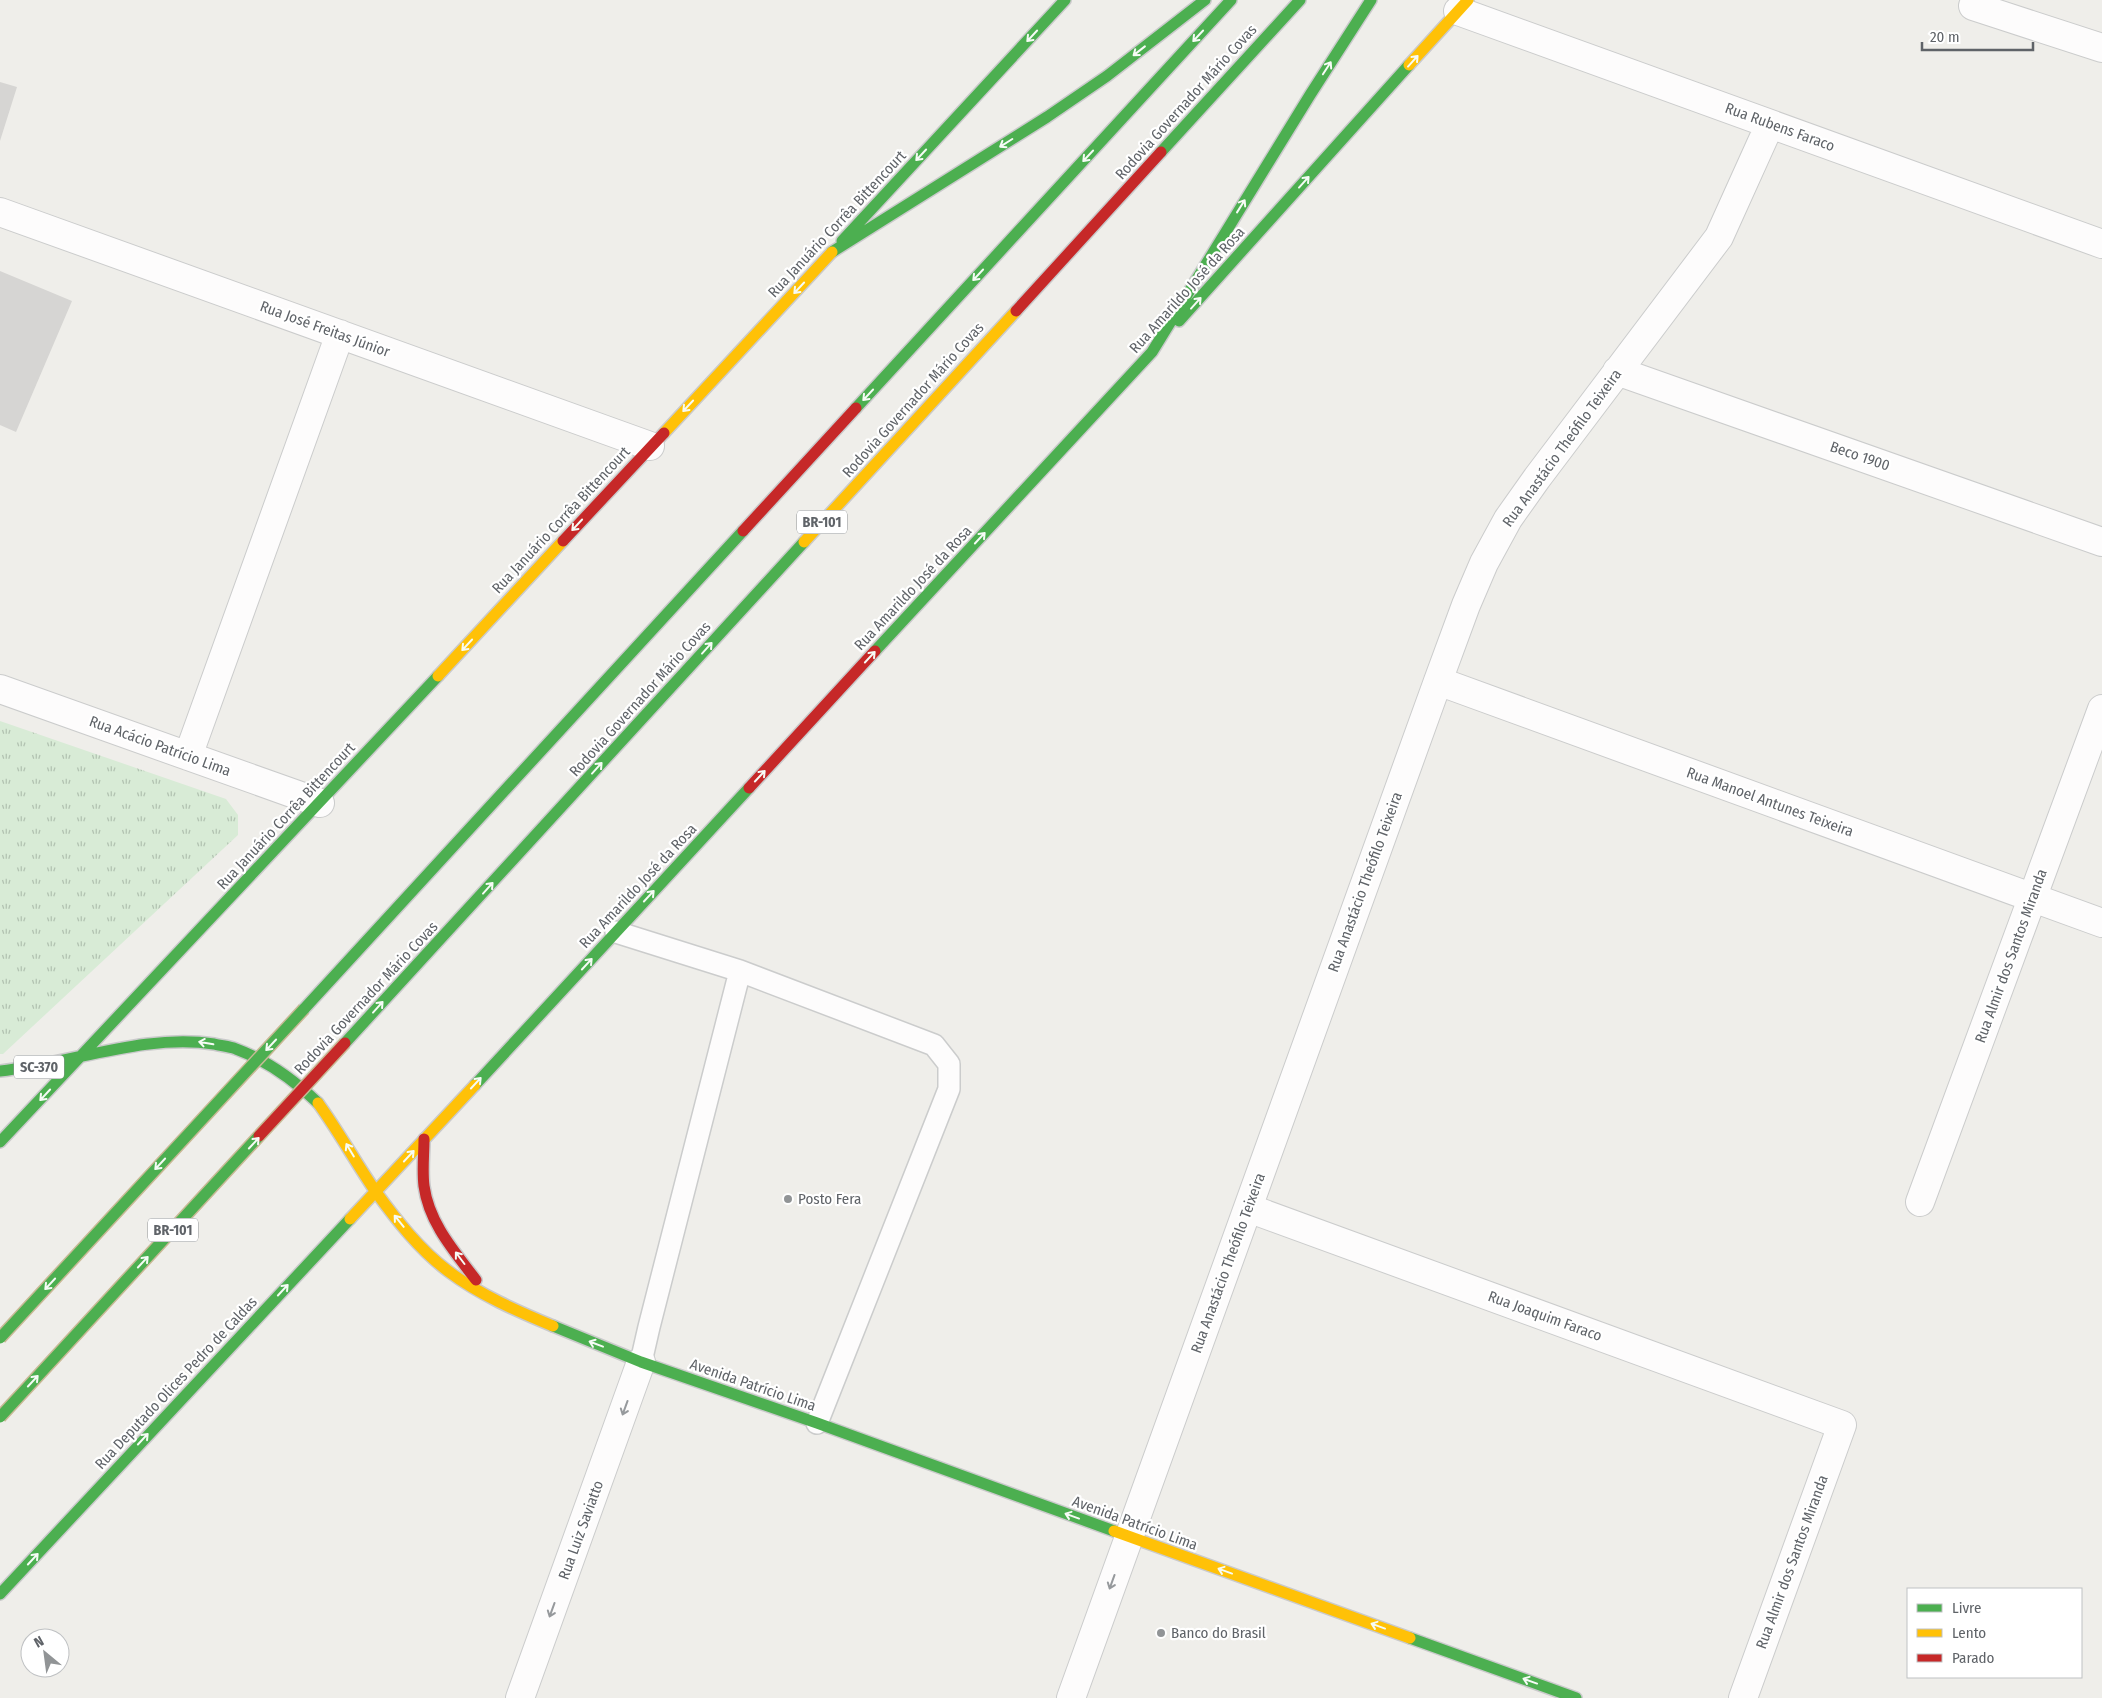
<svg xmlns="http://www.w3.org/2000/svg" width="2102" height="1698" font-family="'Fira Sans Condensed',sans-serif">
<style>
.grass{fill:url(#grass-tufts)}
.building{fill:#d6d5d3}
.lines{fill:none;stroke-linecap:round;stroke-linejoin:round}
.lane-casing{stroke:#cbcccc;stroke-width:24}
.street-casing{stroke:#cbcccc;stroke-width:30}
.fast-casing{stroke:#cacacb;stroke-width:14}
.slow-casing{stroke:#cacacb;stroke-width:14}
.jam-casing{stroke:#cacacb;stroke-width:14}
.lane{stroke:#fdfcfc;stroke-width:21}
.street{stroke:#fdfcfc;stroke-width:28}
.fast{stroke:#4caf50;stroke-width:11}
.slow{stroke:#ffc107;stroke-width:11}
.jam{stroke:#c62828;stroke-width:11}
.fast-bridge-casing{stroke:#c8b996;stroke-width:14;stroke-linecap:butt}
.jam-bridge-casing{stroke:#c8b996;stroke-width:14;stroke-linecap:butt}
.fast-bridge{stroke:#4caf50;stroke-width:11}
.jam-bridge{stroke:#c62828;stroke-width:11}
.oneway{stroke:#f6fbf6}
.oneway2{stroke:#96999c}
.poi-dot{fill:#919496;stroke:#fff;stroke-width:2}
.labels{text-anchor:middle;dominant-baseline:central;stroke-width:4.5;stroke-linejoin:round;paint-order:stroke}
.shield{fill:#fff;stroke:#8f9295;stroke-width:1}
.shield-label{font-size:14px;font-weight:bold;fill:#5f6368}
.street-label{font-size:15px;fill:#5f6368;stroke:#fff}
.poi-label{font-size:15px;fill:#5f6368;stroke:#fff;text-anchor:start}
</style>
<defs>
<pattern id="grass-tufts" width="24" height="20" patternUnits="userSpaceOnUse" patternTransform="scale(1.25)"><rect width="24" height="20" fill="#d8ebd6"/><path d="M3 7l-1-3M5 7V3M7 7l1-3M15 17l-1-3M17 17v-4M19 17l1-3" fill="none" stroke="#b2c2b1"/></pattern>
</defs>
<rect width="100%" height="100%" fill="#efeeea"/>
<path class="grass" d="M 0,721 L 226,799 L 238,815 L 238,835 L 3,1054 L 0,1054 Z"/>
<path class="building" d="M 0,82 L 17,87 L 0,141 Z
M 0,271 L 72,301 L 16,432 L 0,425 Z"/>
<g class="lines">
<defs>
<path id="lane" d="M 616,932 L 740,971 L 649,1327 L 641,1362
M 740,971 L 934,1045 L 949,1064 L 949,1089 L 817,1423"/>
<path id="street" d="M 1973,6 L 2102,48
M 1458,11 L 2102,244
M 0,212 L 650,446
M 1617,371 L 2102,542
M 1438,681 L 2102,923
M 0,689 L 320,803
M 188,756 L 340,334
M 1920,1202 L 2102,709
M 1248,1208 L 1842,1425 L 1743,1698
M 520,1698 L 641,1362
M 1071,1698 L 1438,681 L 1466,605 L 1484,563 L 1508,519 L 1537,478 L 1719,237 L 1770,124"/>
<path id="fast" d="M 1161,152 L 1300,0
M 842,241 L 1065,0
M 832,252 L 1047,117 L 1107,76 L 1205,0
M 1179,321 L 1409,65
M 1152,352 L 1310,95 L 1371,0
M 856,408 L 1231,0
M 875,651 L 1152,352
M 304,1009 L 743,531
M 345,1043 L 804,542
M 0,1071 C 70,1064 145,1033 214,1044 C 221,1046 229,1046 236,1049 C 266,1060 294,1080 318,1103
M 475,1085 L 749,788
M 0,1142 L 438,676
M 553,1326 L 641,1362 L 817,1423 L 1114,1531
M 0,1594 L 350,1219
M 1410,1638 L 1576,1698"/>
<path id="slow" d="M 1409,65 L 1468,0
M 664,433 L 832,252
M 804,542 L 1016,311
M 438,676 L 563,541
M 318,1103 C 339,1132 356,1163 376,1192 C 397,1221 420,1250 448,1271 C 480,1295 517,1311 553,1326
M 350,1219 L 475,1085
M 1114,1531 L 1410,1638"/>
<path id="jam" d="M 1016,311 L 1161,152
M 743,531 L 856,408
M 563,541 L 664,433
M 749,788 L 875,651
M 424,1139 C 424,1155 422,1170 424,1186 C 429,1223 454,1251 476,1280"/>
</defs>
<use href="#lane" class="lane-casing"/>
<use href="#street" class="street-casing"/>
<use href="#fast" class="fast-casing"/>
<use href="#slow" class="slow-casing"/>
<use href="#jam" class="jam-casing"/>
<use href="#lane" class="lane"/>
<use href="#street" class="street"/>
<use href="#fast" class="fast"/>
<use href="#slow" class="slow"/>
<use href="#jam" class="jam"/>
<defs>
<path id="fast-bridge" d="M 0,1338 L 304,1009
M 0,1417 L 259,1136"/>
<path id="jam-bridge" d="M 259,1136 L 345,1043"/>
</defs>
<use href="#fast-bridge" class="fast-bridge-casing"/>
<use href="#jam-bridge" class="jam-bridge-casing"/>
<use href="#fast-bridge" class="fast-bridge"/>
<use href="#jam-bridge" class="jam-bridge"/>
</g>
<defs><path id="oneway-shaft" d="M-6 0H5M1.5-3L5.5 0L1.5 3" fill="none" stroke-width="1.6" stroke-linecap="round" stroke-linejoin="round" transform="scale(1.25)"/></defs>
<g class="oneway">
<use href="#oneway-shaft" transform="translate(1032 36) rotate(133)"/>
<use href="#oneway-shaft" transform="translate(1198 36) rotate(133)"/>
<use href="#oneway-shaft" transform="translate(1139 51) rotate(142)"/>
<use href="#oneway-shaft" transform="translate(1413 61) rotate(-48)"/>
<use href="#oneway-shaft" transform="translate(1327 68) rotate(-57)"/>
<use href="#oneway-shaft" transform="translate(1006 143) rotate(148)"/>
<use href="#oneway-shaft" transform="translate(921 155) rotate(133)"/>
<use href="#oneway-shaft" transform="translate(1088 156) rotate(133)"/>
<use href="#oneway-shaft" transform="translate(1304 182) rotate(-48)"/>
<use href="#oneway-shaft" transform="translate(1241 206) rotate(-58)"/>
<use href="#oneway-shaft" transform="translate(978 275) rotate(133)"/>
<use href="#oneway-shaft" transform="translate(799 288) rotate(133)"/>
<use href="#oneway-shaft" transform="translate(1196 303) rotate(-48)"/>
<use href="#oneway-shaft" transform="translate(868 395) rotate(133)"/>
<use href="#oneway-shaft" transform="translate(688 406) rotate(133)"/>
<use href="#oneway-shaft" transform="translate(577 525) rotate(133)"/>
<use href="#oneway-shaft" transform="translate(980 538) rotate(-47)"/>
<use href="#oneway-shaft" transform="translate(467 645) rotate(133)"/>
<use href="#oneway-shaft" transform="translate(707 648) rotate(-48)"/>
<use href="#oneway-shaft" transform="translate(870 657) rotate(-47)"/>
<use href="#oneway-shaft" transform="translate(597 768) rotate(-48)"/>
<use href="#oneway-shaft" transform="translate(760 776) rotate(-47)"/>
<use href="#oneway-shaft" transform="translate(488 888) rotate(-48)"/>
<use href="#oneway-shaft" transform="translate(649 896) rotate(-47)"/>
<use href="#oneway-shaft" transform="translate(587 964) rotate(-47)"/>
<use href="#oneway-shaft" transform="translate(378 1007) rotate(-48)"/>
<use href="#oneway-shaft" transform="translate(206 1043) rotate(-170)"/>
<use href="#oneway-shaft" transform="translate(271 1045) rotate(133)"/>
<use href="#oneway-shaft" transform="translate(476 1083) rotate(-47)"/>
<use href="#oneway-shaft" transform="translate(45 1095) rotate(133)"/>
<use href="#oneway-shaft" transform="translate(254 1143) rotate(-47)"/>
<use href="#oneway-shaft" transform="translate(350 1150) rotate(-121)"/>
<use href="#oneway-shaft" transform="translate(409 1156) rotate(-47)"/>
<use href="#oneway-shaft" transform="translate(160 1164) rotate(133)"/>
<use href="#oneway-shaft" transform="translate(399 1221) rotate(-129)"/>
<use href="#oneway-shaft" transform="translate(460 1258) rotate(-127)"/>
<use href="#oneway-shaft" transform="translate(143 1262) rotate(-47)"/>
<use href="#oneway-shaft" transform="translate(50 1284) rotate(133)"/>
<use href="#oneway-shaft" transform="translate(283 1290) rotate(-47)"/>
<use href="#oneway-shaft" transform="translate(596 1344) rotate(-159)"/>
<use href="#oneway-shaft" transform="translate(33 1381) rotate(-47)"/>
<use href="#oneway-shaft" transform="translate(143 1439) rotate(-47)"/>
<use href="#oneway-shaft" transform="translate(1072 1516) rotate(-160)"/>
<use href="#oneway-shaft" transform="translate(33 1559) rotate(-47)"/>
<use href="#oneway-shaft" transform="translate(1225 1571) rotate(-160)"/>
<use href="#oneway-shaft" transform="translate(1378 1626) rotate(-160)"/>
<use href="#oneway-shaft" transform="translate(1530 1681) rotate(-160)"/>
</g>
<g class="oneway2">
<use href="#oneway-shaft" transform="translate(625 1408) rotate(110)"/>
<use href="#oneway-shaft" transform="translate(1112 1582) rotate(110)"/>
<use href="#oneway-shaft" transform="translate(552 1610) rotate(110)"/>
</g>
<g class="poi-dot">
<circle cx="788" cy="1199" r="5"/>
<circle cx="1161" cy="1633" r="5"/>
</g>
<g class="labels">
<g class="shield">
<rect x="797" y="510.5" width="50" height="23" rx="4"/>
<rect x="14" y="1055.5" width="50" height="23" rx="4"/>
<rect x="148" y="1218.5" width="50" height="23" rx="4"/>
</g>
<g class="shield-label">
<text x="822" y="522">BR-101</text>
<text x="39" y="1067">SC-370</text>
<text x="173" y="1230">BR-101</text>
</g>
<g class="street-label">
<text transform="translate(1186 102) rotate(-48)">Rodovia Governador Mário Covas</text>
<text transform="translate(1780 127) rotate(20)">Rua Rubens Faraco</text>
<text transform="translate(837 224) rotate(-47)">Rua Januário Corrêa Bittencourt</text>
<text transform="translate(1187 290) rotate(-48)">Rua Amarildo José da Rosa</text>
<text transform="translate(325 329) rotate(20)">Rua José Freitas Júnior</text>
<text transform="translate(913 400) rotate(-48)">Rodovia Governador Mário Covas</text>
<text transform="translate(1562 448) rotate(-54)">Rua Anastácio Theófilo Teixeira</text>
<text transform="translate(1860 456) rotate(19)">Beco 1900</text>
<text transform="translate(561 520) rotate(-47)">Rua Januário Corrêa Bittencourt</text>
<text transform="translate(913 588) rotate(-47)">Rua Amarildo José da Rosa</text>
<text transform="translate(640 699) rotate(-48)">Rodovia Governador Mário Covas</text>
<text transform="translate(160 746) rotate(20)">Rua Acácio Patrício Lima</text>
<text transform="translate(1770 802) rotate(20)">Rua Manoel Antunes Teixeira</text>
<text transform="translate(286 816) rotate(-47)">Rua Januário Corrêa Bittencourt</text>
<text transform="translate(1365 882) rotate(-70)">Rua Anastácio Theófilo Teixeira</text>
<text transform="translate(638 886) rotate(-47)">Rua Amarildo José da Rosa</text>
<text transform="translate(2011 956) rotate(-70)">Rua Almir dos Santos Miranda</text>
<text transform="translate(366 998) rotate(-47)">Rodovia Governador Mário Covas</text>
<text transform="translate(1228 1263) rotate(-70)">Rua Anastácio Theófilo Teixeira</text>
<text transform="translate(1545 1316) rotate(20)">Rua Joaquim Faraco</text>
<text transform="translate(176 1383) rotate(-47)">Rua Deputado Olices Pedro de Caldas</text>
<text transform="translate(753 1385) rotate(19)">Avenida Patrício Lima</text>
<text transform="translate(1135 1523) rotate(20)">Avenida Patrício Lima</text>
<text transform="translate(581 1530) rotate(-70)">Rua Luiz Saviatto</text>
<text transform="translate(1792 1562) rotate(-70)">Rua Almir dos Santos Miranda</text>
</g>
<g class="poi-label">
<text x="798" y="1199">Posto Fera</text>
<text x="1171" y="1633">Banco do Brasil</text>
</g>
</g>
<rect x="1907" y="1588" width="175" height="90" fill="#ffffff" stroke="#bfc1c3"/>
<rect x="1917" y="1604" width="25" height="8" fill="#4caf50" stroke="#bfc1c3"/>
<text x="1952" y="1613" font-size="15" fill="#5f6368">Livre</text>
<rect x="1917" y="1629" width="25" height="8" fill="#ffc107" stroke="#bfc1c3"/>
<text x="1952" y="1638" font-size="15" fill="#5f6368">Lento</text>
<rect x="1917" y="1654" width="25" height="8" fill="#c62828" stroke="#bfc1c3"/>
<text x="1952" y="1663" font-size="15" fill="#5f6368">Parado</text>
<g transform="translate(45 1653) rotate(331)"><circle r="24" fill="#ffffff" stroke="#bfc1c3"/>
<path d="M0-4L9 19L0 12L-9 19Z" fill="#919496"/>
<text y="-8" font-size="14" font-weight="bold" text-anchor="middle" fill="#5f6368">N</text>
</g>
<path d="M1922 42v8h111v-8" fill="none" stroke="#5f6368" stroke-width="2.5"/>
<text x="1930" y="42" font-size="15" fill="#5f6368" stroke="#ffffff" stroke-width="4" paint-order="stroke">20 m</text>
</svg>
